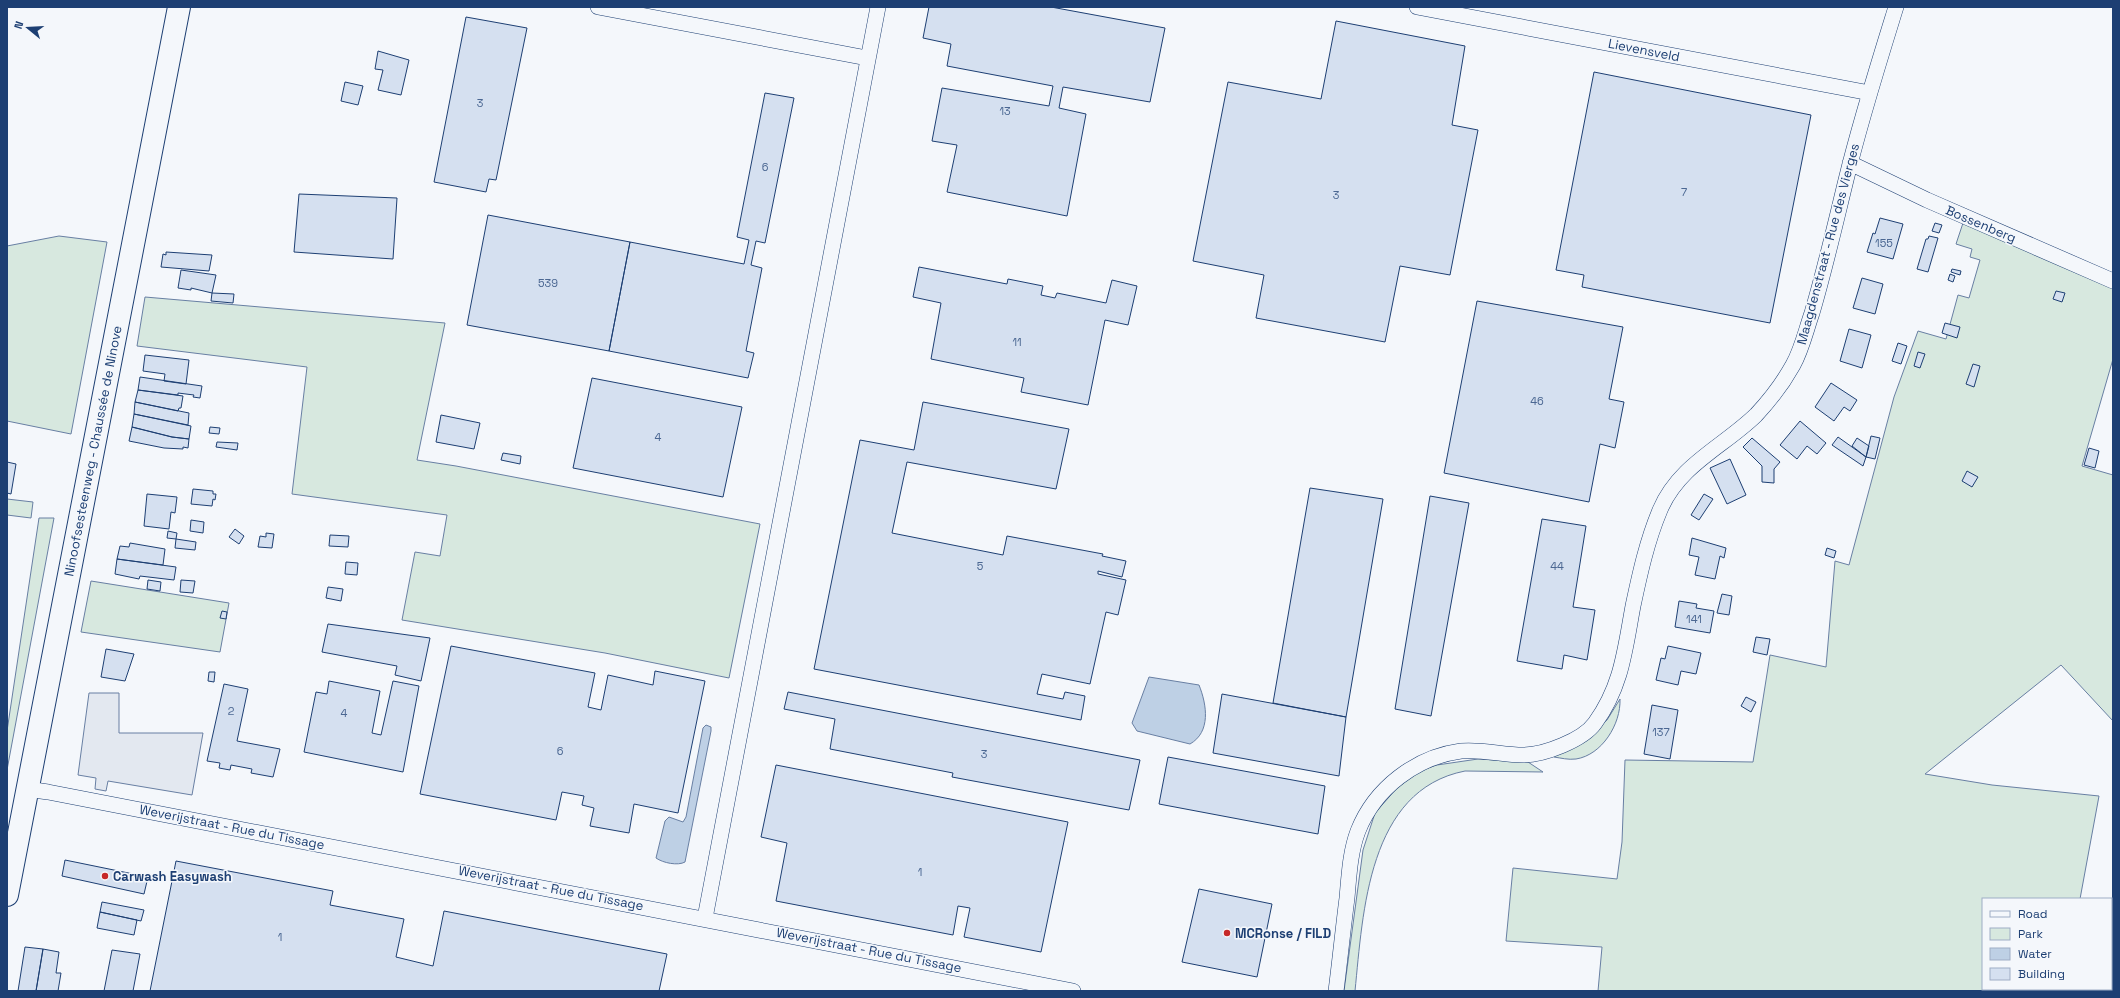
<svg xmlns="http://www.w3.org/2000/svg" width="2120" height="998" font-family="'Space Grotesk',sans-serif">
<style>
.green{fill:#d7e8df;stroke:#687fa3}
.parking{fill:#e3e8f0;stroke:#687fa3}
.water{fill:#bed0e5;stroke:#687fa3}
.building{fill:#d5e0f0;stroke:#1d3f73}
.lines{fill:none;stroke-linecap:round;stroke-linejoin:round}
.minor-casing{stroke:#1d3f73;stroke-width:16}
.primary-casing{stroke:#1d3f73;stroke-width:24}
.minor{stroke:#f4f7fb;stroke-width:15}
.primary{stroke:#f4f7fb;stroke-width:22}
.poi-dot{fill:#c62828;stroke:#f4f7fb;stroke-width:1.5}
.labels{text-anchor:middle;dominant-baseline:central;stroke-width:3;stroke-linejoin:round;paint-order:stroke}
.number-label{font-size:11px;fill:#4b6792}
.street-label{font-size:13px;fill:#1d3f73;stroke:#f4f7fb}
.poi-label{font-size:13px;font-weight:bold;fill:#1d3f73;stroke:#f4f7fb;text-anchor:start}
</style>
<rect width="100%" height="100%" fill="#f4f7fb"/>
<path class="green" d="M 1964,220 L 2113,284 L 2113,359 L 2082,466 L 2113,475 L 2113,721 L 2061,665 L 1925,774 L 1992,785 L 2099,796 L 2080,899 L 1983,899 L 1983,989 L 2063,989 L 2062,991 L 1598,991 L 1602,947 L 1506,941 L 1513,868 L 1617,879 L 1622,842 L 1625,760 L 1753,762 L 1770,655 L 1826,667 L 1835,561 L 1849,565 L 1894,397 L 1918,331 L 1946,339 L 1958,295 L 1969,298 L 1980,260 L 1970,257 L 1972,249 L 1956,244 Z
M 59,236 L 107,242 L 71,434 L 7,421 L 7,246 Z
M 145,297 L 445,323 L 417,460 L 456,466 L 760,524 L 729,678 L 605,653 L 402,620 L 415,552 L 440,556 L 447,515 L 292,494 L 307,367 L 137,346 Z
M 7,499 L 33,502 L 31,518 L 7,515 Z
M 39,518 L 54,518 L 7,770 L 7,731 Z
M 91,581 L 229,603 L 220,652 L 81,632 Z
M 1620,699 C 1621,724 1602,755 1576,759 C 1568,760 1561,758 1554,757 L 1553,753 L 1591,733 L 1607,720 Z
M 1478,759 L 1528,762 L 1543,772 L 1465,771 C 1368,790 1363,912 1355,991 L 1344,991 L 1363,850 L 1375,813 L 1397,788 L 1419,771 L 1437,765 Z"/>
<path class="parking" d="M 89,693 L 119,693 L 119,733 L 203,733 L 192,795 L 108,781 L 106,791 L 95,789 L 96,778 L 78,775 Z"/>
<path class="water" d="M 1149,677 L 1199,685 C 1207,705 1211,732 1190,744 L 1137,731 L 1132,723 Z
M 706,725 L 711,727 L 711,731 L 685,862 C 678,866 663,863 656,858 L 665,821 L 669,817 L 683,822 L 686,817 L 703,728 Z"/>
<path class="building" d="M 929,7 L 1051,7 L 1165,28 L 1150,102 L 1063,87 L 1059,108 L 1086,114 L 1067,216 L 947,192 L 957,145 L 932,141 L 942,88 L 1049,106 L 1053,86 L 947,66 L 951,44 L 923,38 Z
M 466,17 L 527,28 L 496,180 L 489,179 L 486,192 L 434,182 Z
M 1336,21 L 1465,46 L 1452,125 L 1478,130 L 1450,275 L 1400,266 L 1385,342 L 1256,318 L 1264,275 L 1193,261 L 1228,82 L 1321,99 Z
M 378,51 L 409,60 L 401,95 L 378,90 L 383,70 L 375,69 Z
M 1594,72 L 1811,115 L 1770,323 L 1582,287 L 1584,275 L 1556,270 Z
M 345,82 L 363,86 L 358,105 L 341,101 Z
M 765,93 L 794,98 L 765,243 L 756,241 L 751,265 L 762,268 L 746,351 L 754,353 L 748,378 L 609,351 L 630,242 L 744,264 L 749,240 L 737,237 Z
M 299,194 L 397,198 L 393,259 L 294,252 Z
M 488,215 L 630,242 L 609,351 L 467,325 Z
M 1880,218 L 1903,224 L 1893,259 L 1867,252 L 1873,233 L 1875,234 Z
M 1935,223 L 1942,225 L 1939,233 L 1932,231 Z
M 1929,236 L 1938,238 L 1928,272 L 1917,269 L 1926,239 L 1928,239 Z
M 166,252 L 212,255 L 209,271 L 161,267 L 163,254 L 166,255 Z
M 919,267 L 1007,284 L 1008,279 L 1043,286 L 1041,295 L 1055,298 L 1057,293 L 1106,303 L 1112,280 L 1137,286 L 1128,325 L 1105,320 L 1088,405 L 1021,392 L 1024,378 L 931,359 L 941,303 L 913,297 Z
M 1952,269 L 1961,271 L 1960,275 L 1951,272 Z
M 181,270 L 216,275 L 212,293 L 191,288 L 191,290 L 178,288 Z
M 1950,274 L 1955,276 L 1953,282 L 1948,280 Z
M 1862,278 L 1883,284 L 1875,314 L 1853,308 Z
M 2056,291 L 2065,293 L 2062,302 L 2053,299 Z
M 212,293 L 234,294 L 233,303 L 211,301 Z
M 1477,301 L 1623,327 L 1609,399 L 1624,402 L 1615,448 L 1600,444 L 1589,502 L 1444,473 Z
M 1945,323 L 1960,327 L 1957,338 L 1942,333 Z
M 1849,329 L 1871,335 L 1862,368 L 1840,361 Z
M 1898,343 L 1907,346 L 1901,364 L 1892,361 Z
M 1918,352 L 1925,354 L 1920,368 L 1914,366 Z
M 145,355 L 189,360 L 186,384 L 164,381 L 165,374 L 143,371 Z
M 1973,364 L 1980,366 L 1974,387 L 1966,384 Z
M 140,377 L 202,386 L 200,398 L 193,397 L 194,395 L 178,393 L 178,395 L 138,390 Z
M 592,378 L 742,407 L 723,497 L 573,468 Z
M 1831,383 L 1857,400 L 1850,411 L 1844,407 L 1834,421 L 1815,407 Z
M 138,390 L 183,396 L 181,408 L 179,408 L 178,411 L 135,402 Z
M 135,402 L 189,413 L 188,425 L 134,414 Z
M 923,402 L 1069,429 L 1056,489 L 907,462 L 892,533 L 1003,555 L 1007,536 L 1103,554 L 1102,556 L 1126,561 L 1122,577 L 1098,571 L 1098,574 L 1126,580 L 1118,615 L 1106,612 L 1090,684 L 1042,674 L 1037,694 L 1063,699 L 1065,692 L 1085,696 L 1081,720 L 814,669 L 860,440 L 914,450 Z
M 134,414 L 191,426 L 189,439 L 172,437 L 132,427 Z
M 441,415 L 480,423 L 474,449 L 436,442 Z
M 1800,421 L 1826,443 L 1817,454 L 1807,446 L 1797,459 L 1780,445 Z
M 132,427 L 172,437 L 189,439 L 188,448 L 183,447 L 183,449 L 164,448 L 129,441 Z
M 210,427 L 220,428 L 219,434 L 209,433 Z
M 1871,436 L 1880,438 L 1875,459 L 1866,457 Z
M 1838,437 L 1866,457 L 1863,466 L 1832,445 Z
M 1752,438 L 1780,462 L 1774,469 L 1774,483 L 1762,482 L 1762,466 L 1743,447 Z
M 1857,438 L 1869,446 L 1866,457 L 1852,446 Z
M 217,442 L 238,443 L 237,450 L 216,447 Z
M 2089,448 L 2099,451 L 2095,468 L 2084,465 Z
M 503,453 L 521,456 L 520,464 L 501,460 Z
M 1730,459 L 1746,495 L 1727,504 L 1710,468 Z
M 7,462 L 16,464 L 11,494 L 7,493 Z
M 1967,471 L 1978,477 L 1972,487 L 1962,481 Z
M 1310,488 L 1383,499 L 1346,717 L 1273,703 Z
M 193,489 L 213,491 L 213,494 L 216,494 L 215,500 L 213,499 L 212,506 L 191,504 Z
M 147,494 L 177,497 L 175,513 L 171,512 L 169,529 L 144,526 Z
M 1704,494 L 1713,499 L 1699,520 L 1691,515 Z
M 1430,496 L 1469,503 L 1431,716 L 1395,709 Z
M 1542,519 L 1586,526 L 1573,607 L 1595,610 L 1587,660 L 1564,655 L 1562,669 L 1517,661 Z
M 191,520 L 204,522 L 203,533 L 190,531 Z
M 235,529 L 244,536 L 239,544 L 229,537 Z
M 168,531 L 177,533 L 176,539 L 167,538 Z
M 266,533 L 274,534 L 272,548 L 258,547 L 260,536 L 266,537 Z
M 330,535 L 349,536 L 348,547 L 329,546 Z
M 1692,538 L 1726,548 L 1724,558 L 1720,556 L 1715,579 L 1695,575 L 1699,557 L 1689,555 Z
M 176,539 L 196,542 L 195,550 L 175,548 Z
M 130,543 L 165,549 L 163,565 L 117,559 L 120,546 L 129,547 Z
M 1827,548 L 1836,551 L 1834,558 L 1825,555 Z
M 117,559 L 176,567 L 174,580 L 140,576 L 139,579 L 115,574 Z
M 346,562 L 358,563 L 357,575 L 345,574 Z
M 148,580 L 161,582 L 160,591 L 147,589 Z
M 181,580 L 195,581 L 193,593 L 180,592 Z
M 328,587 L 343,589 L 341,601 L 326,598 Z
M 1722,594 L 1732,596 L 1729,615 L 1717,613 Z
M 1679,601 L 1697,604 L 1696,608 L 1714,611 L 1710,633 L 1675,627 Z
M 222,611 L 227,612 L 226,619 L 220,618 Z
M 328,624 L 430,638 L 421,681 L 395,675 L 397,666 L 322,652 Z
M 1756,637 L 1770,639 L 1767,655 L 1753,652 Z
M 451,646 L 595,673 L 588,707 L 601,710 L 608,675 L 653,685 L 655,671 L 705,681 L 678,813 L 634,804 L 629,833 L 590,826 L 594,808 L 582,805 L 584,796 L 562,792 L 556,820 L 420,794 Z
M 1668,646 L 1701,653 L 1696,674 L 1681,671 L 1678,685 L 1656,680 L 1661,658 L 1665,659 Z
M 106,649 L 134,654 L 125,681 L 101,677 Z
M 209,672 L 215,672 L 214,682 L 208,681 Z
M 329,681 L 380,691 L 372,733 L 381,735 L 393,681 L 419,686 L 403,772 L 304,752 L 316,692 L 327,694 Z
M 224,684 L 248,689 L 237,741 L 280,749 L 273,777 L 251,773 L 252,769 L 231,765 L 230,770 L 219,768 L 220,763 L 207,761 Z
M 788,692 L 1140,760 L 1129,810 L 952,777 L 953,773 L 830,749 L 835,719 L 784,709 Z
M 1222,694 L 1346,717 L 1339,776 L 1213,753 Z
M 1746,697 L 1756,702 L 1751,712 L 1741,706 Z
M 1652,705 L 1678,710 L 1670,759 L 1644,754 Z
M 1168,757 L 1325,786 L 1318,834 L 1159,804 Z
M 776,765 L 1068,822 L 1041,952 L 964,937 L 970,908 L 958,906 L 953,935 L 776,901 L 787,843 L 761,837 Z
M 65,860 L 148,877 L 144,894 L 62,876 Z
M 176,861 L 333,891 L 330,905 L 404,919 L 396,957 L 433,966 L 444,911 L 667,954 L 659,991 L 150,991 Z
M 1199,889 L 1272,904 L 1257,977 L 1182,962 Z
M 102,902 L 144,910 L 141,921 L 100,912 Z
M 100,912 L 137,920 L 134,935 L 97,928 Z
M 25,947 L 43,949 L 36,991 L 18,991 Z
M 43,949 L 59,952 L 56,973 L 61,973 L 58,991 L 36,991 Z
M 112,950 L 140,954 L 133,991 L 104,991 Z"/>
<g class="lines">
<defs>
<path id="minor" d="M 598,7 L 867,58
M 1417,7 L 1870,93
M 1850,163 L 1927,200 L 2113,281
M 27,789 L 48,792 L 1073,991
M 705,918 L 878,7
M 1336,991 C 1340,960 1343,929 1347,898 C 1349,876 1350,852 1358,831 C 1375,788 1416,757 1461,751 C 1482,749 1503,755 1523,755 C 1544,755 1583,740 1595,723 C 1622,686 1625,649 1633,606 C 1640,573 1647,541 1660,510 C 1679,465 1723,447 1756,415 C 1770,400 1783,383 1793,365 C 1802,349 1806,330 1812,313 C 1825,269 1835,225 1846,180 C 1860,122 1878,65 1896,7"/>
<path id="primary" d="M 7,895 L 179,7"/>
</defs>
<use href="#minor" class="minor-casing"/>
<use href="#primary" class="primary-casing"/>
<use href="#minor" class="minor"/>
<use href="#primary" class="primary"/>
</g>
<g class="poi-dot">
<circle cx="105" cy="876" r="4"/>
<circle cx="1227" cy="933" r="4"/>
</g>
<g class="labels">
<g class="number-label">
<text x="480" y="103">3</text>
<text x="1005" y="111">13</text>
<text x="765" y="167">6</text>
<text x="1684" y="192">7</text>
<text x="1336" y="195">3</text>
<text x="1884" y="243">155</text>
<text x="548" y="283">539</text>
<text x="1017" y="342">11</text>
<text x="1537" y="401">46</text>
<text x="658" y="437">4</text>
<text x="980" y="566">5</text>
<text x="1557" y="566">44</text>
<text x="1694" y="619">141</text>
<text x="231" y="711">2</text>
<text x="344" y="713">4</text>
<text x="1661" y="732">137</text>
<text x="560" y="751">6</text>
<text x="984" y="754">3</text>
<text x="920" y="872">1</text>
<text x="280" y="937">1</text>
</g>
<g class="street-label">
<text transform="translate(1644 50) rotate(11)">Lievensveld</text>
<text transform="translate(1981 224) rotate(23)">Bossenberg</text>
<text transform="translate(1828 244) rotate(-75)">Maagdenstraat - Rue des Vierges</text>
<text transform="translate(93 451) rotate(-79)">Ninoofsesteenweg - Chaussée de Ninove</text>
<text transform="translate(232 827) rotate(11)">Weverijstraat - Rue du Tissage</text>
<text transform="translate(551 888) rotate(11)">Weverijstraat - Rue du Tissage</text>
<text transform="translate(869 950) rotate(11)">Weverijstraat - Rue du Tissage</text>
</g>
<g class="poi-label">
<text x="113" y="876">Carwash Easywash</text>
<text x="1235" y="933">MCRonse / FILD</text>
</g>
</g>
<rect width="2120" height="998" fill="none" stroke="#1d3f73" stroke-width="16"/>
<rect x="1982" y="898" width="130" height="92" fill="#f4f7fb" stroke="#9eadc5"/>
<rect x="1990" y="911" width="20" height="6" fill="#f4f7fb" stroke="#9eadc5"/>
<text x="2018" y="918" font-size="12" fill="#1d3f73">Road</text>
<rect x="1990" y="928" width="20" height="12" fill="#d7e8df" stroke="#9eadc5"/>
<text x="2018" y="938" font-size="12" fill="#1d3f73">Park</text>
<rect x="1990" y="948" width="20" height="12" fill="#bed0e5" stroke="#9eadc5"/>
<text x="2018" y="958" font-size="12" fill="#1d3f73">Water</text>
<rect x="1990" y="968" width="20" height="12" fill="#d5e0f0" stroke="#9eadc5"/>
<text x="2018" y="978" font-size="12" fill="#1d3f73">Building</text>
<g transform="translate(28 28) rotate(288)" stroke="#f4f7fb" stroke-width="3" paint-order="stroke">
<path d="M0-3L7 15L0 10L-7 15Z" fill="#1d3f73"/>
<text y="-6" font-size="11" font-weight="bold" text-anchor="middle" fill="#1d3f73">N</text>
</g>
</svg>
